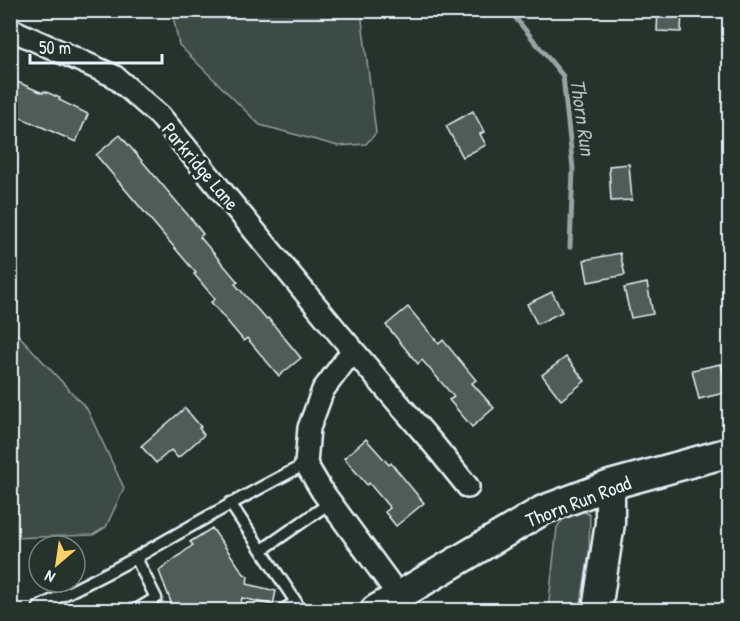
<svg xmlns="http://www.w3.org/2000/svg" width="740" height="621" font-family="'Patrick Hand',sans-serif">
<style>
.green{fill:#3e4b47;stroke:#939ea0;stroke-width:1.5}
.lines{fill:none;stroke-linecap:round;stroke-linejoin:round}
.stream{stroke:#98a3a5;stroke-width:5}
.building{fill:#505c59;stroke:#e8f1f8;stroke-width:1.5}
.lane-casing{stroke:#e8f1f8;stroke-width:15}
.street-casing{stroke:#e8f1f8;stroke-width:26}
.secondary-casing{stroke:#e8f1f8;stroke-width:33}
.lane{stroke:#26332d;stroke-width:10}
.street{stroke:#26332d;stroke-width:21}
.secondary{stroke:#26332d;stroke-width:28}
.labels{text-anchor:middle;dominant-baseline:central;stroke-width:6;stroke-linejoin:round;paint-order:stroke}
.street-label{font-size:20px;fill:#e8f1f8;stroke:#26332d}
.water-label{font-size:21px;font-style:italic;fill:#b3bdc0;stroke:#26332d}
</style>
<rect width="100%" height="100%" fill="#26332d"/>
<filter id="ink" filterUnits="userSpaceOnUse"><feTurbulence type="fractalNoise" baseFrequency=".0167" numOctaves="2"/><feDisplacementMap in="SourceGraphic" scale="12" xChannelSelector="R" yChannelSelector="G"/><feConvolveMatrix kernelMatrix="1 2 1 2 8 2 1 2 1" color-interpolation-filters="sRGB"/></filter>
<g filter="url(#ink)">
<path class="green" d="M 172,11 L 365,11 L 362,20 L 376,133 L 366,144 L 338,146 L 260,125 L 179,45 Z
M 11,327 L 87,409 L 124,488 L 106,527 L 93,535 L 11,538 Z
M 579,509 L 590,515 L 589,553 L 580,610 L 548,610 L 557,527 L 567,514 Z"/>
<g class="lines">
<path class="stream" d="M 509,10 L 563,76 L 573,169 L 570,247"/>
</g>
<path class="building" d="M 658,10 L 682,10 L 681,32 L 657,31 Z
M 10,79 L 43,93 L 44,91 L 60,98 L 59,100 L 88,114 L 76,142 L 10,113 Z
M 473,111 L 484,132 L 480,134 L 486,145 L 463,157 L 446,126 Z
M 120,135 L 193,221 L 203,234 L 200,237 L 238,282 L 235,284 L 266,319 L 268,318 L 301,358 L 279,376 L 247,338 L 244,341 L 211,302 L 215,299 L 194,274 L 196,273 L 96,155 Z
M 629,164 L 632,200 L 611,201 L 609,166 Z
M 620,253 L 625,275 L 588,282 L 584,260 Z
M 647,283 L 653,314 L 631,318 L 624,288 Z
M 552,292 L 562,312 L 537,324 L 527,304 Z
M 408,307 L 439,344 L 443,340 L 476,380 L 472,383 L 494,408 L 472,427 L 449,400 L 454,397 L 422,360 L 418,364 L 386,325 Z
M 566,357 L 585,381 L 561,400 L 542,375 Z
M 721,364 L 728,392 L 699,399 L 692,370 Z
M 185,408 L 201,427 L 199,428 L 204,435 L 178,458 L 171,450 L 156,463 L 141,446 Z
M 366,439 L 389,465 L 391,463 L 424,503 L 396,526 L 385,512 L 390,508 L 369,483 L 367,485 L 344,458 Z
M 212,528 L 244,574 L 248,576 L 247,584 L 276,591 L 273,605 L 242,598 L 240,606 L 235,605 L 225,610 L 174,610 L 159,571 L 193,545 L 190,542 Z"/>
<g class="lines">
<defs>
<path id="lane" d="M 230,503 L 296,602 L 283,610
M 262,550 L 331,502
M 40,610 L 39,607 C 71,591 105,575 137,557 C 193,525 248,493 306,464
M 136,610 L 156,598 L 136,558"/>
<path id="street" d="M 10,29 L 114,76 L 160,116 L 340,335 L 435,446 L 468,487
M 353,350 L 323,390 L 309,428 L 306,464 L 322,491 L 399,596"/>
<path id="secondary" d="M 375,610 L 543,510 L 610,485 L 730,452
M 597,610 L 610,523 L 610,485"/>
</defs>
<use href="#lane" class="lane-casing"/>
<use href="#street" class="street-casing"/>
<use href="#secondary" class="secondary-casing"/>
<use href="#lane" class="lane"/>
<use href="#street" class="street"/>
<use href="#secondary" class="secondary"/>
</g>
</g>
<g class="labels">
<g class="street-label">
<text transform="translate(201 166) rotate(50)">Parkridge Lane</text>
<text transform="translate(578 501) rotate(-21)">Thorn Run Road</text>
</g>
<g class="water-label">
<text transform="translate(583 117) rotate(82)">Thorn Run</text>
</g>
</g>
<rect width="740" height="621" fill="none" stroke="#26332d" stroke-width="36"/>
<rect x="18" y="18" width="704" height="585" fill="none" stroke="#e8f1f8" stroke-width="2" filter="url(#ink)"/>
<g transform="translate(57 564) rotate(209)"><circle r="28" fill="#26332d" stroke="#747f7e" stroke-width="1.5"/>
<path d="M0-4.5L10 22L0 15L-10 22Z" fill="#ffd166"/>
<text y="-9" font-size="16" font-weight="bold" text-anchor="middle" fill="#e8f1f8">N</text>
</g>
<path d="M30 54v9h132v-9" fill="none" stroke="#e8f1f8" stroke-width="3"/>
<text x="39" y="54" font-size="18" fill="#e8f1f8" stroke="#26332d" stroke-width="4.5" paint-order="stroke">50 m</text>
</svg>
